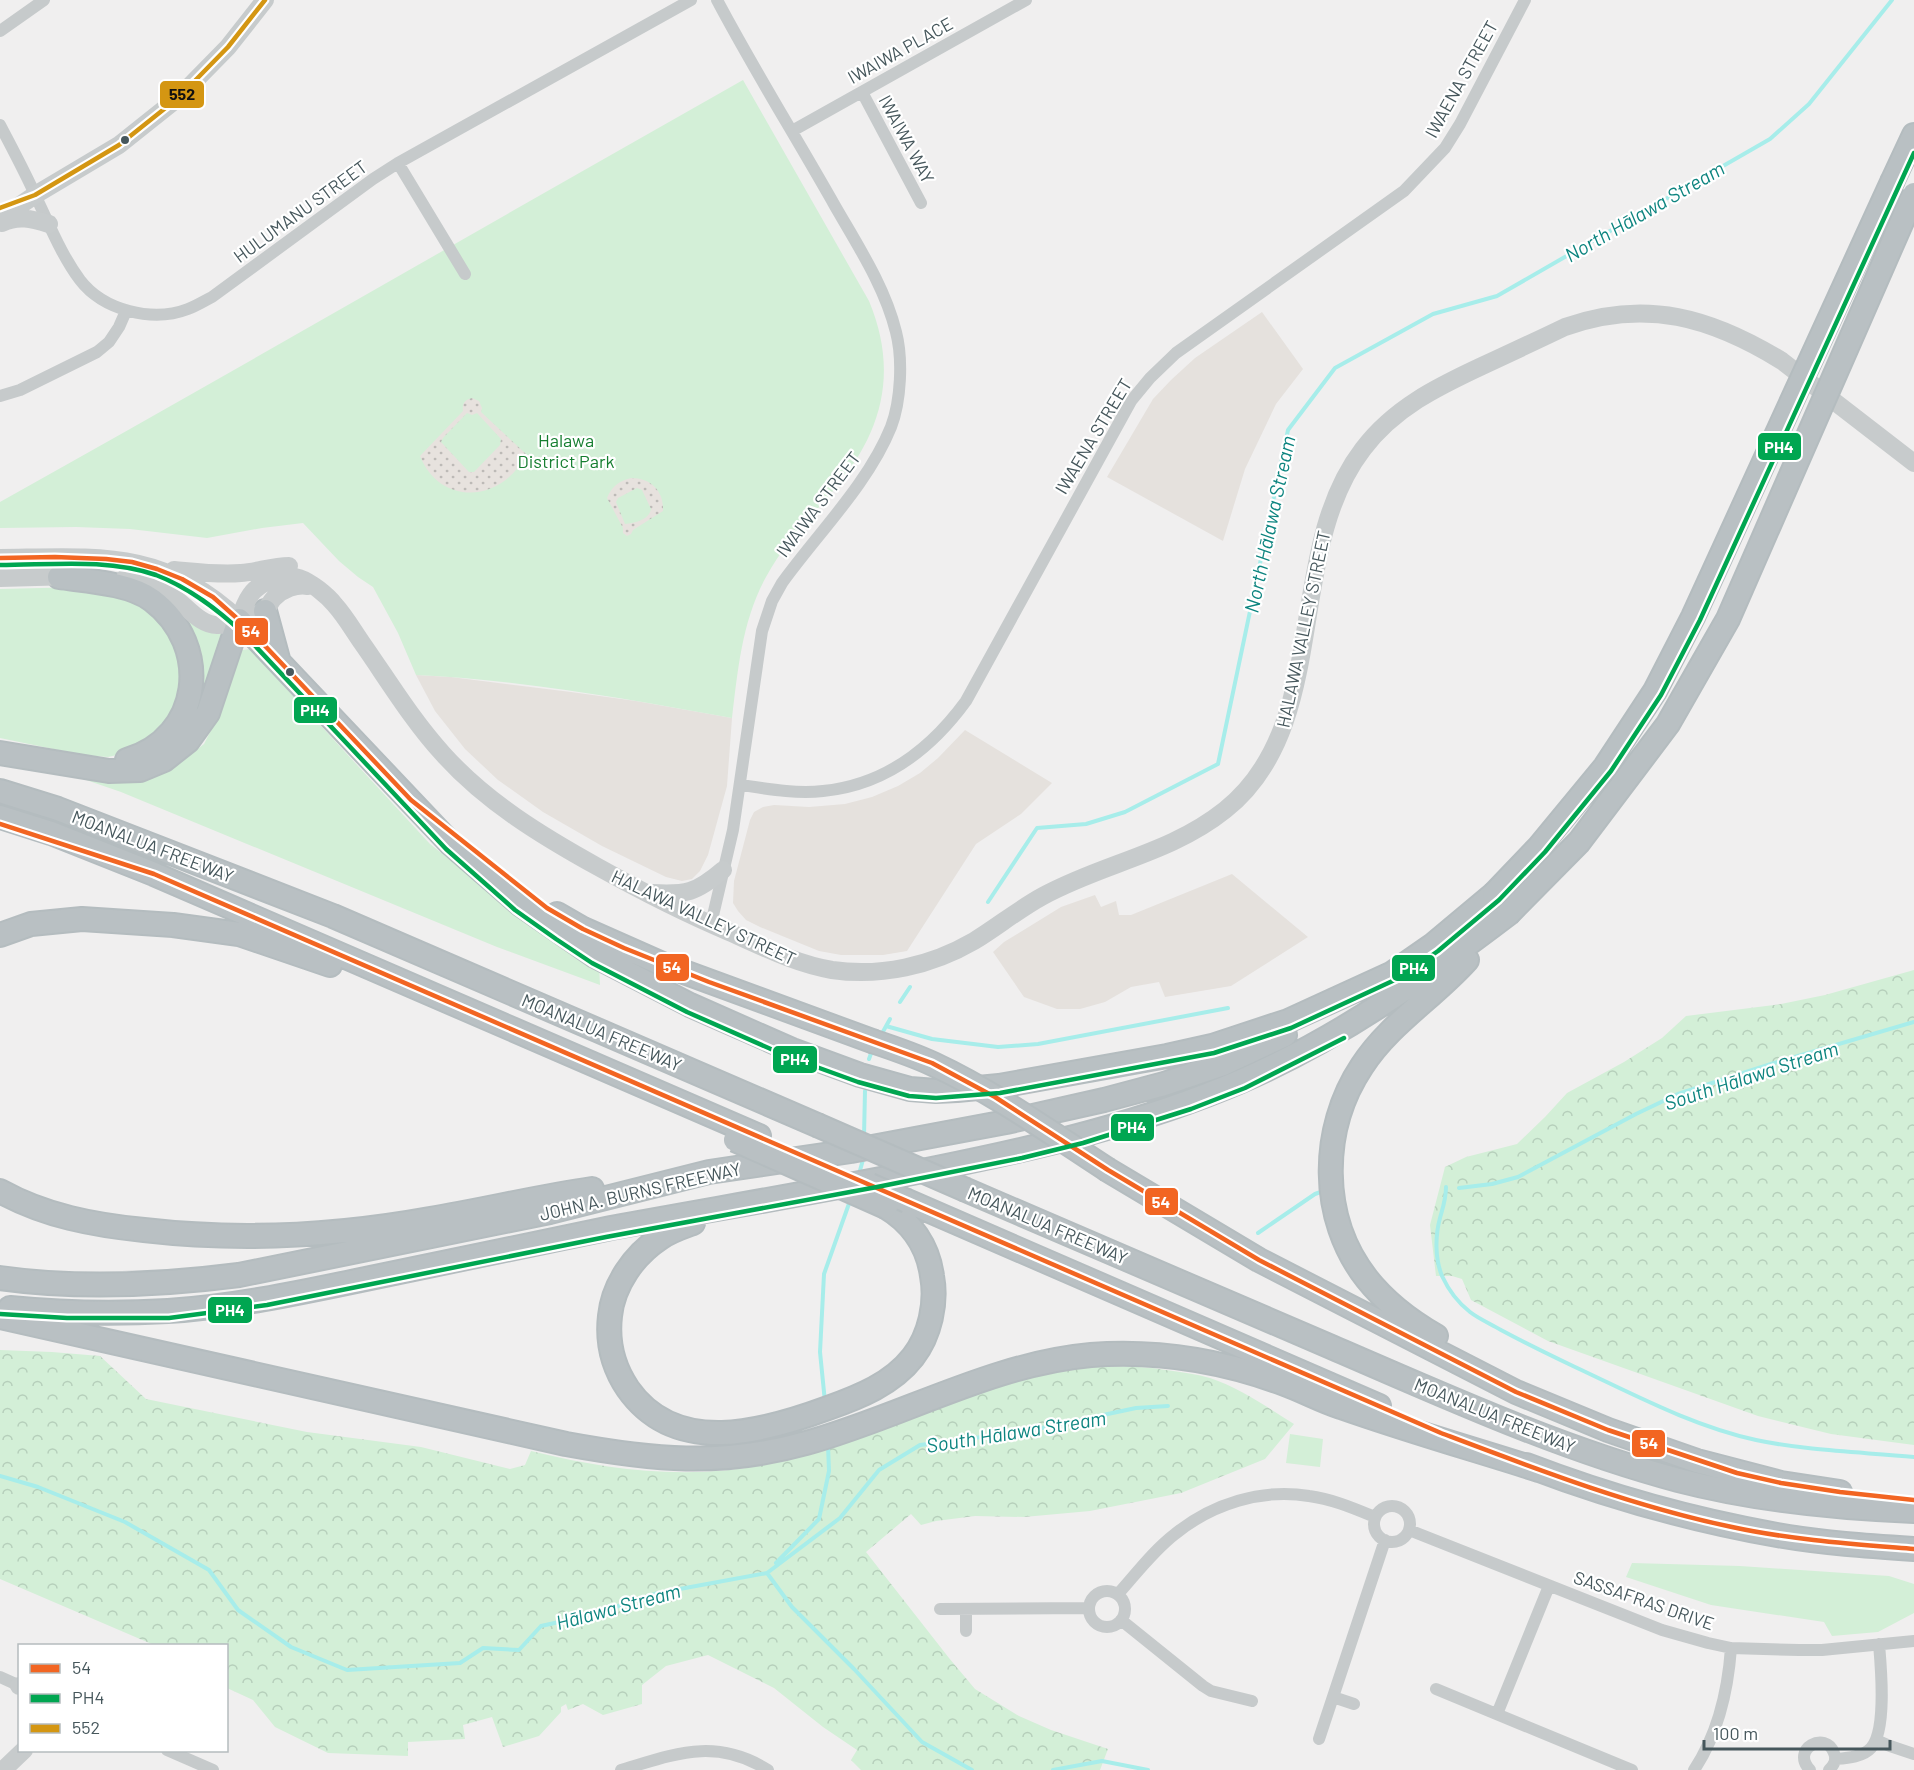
<svg xmlns="http://www.w3.org/2000/svg" width="1914" height="1770" font-family="Barlow,sans-serif">
<style>
.commercial{fill:#e5e1dd}
.green{fill:#d3efd7}
.forest{fill:url(#forest-crowns)}
.sand{fill:url(#sand-dots);fill-rule:evenodd}
.lines{fill:none;stroke-linecap:round;stroke-linejoin:round}
.stream{stroke:#a7edea;stroke-width:4}
.highway-casing{stroke:#b4bcbf;stroke-width:26}
.street{stroke:#c6cacb;stroke-width:12}
.secondary{stroke:#c7cbcc;stroke-width:18}
.highway{stroke:#b9c0c3;stroke-width:22}
.highway-bridge-casing{stroke:#b4bcbf;stroke-width:26;stroke-linecap:butt}
.highway-bridge{stroke:#b9c0c3;stroke-width:22}
.bus-1-casing{stroke:#fff;stroke-width:9}
.bus-2-casing{stroke:#fff;stroke-width:9}
.bus-3-casing{stroke:#fff;stroke-width:9}
.bus-1{stroke:#f26522;stroke-width:4.5}
.bus-2{stroke:#00a651;stroke-width:4.5}
.bus-3{stroke:#d49612;stroke-width:4.5}
.bus-dot{fill:#46575c;stroke:#fff;stroke-width:2}
.labels{text-anchor:middle;dominant-baseline:central;stroke-width:4.5;stroke-linejoin:round;paint-order:stroke}
.street-label{font-size:18px;fill:#46575c;stroke:#fff}
.park-label{font-size:18px;fill:#167e30;stroke:#fff}
.water-label{font-size:20px;font-style:italic;fill:#0c847f;stroke:#fff}
.line-badge{stroke:#fff;stroke-width:2}
.badge-label{font-size:16px;text-anchor:middle;font-weight:bold;fill:#fff}
.pale-badge-label{font-size:16px;text-anchor:middle;font-weight:bold;fill:#111}
</style>
<defs>
<pattern id="forest-crowns" width="20" height="18" patternUnits="userSpaceOnUse" patternTransform="scale(1.5)"><rect width="20" height="18" fill="#d3efd7"/><path d="M2 6a3 3 0 1 1 6 0M12 15a3 3 0 1 1 6 0" fill="none" stroke="#b6cfbb"/></pattern>
<pattern id="sand-dots" width="8" height="8" patternUnits="userSpaceOnUse" patternTransform="scale(1.5)"><rect width="8" height="8" fill="#e7e2de"/><path d="M2 2h.1M6 6h.1" fill="none" stroke="#bdbab7" stroke-width="1.8" stroke-linecap="round"/></pattern>
</defs>
<rect width="100%" height="100%" fill="#f0efef"/>
<path class="commercial" d="M 1262,312 L 1303,369 L 1276,404 L 1245,469 L 1223,541 L 1107,477 L 1153,399 L 1171,380 L 1195,358 Z
M 416,675 L 451,677 L 571,692 L 636,701 L 732,718 L 727,786 L 708,855 L 700,871 L 692,879 L 682,881 L 666,877 L 602,846 L 543,812 L 498,780 L 465,749 L 435,711 Z
M 965,730 L 1052,783 L 1021,814 L 976,844 L 907,951 L 883,955 L 841,955 L 819,951 L 760,927 L 746,920 L 738,911 L 733,903 L 734,881 L 750,820 L 754,812 L 763,807 L 774,805 L 809,807 L 845,804 L 872,797 L 898,786 L 920,773 L 938,758 Z
M 1232,874 L 1308,937 L 1231,986 L 1165,997 L 1159,982 L 1131,987 L 1105,1002 L 1080,1009 L 1057,1009 L 1024,997 L 993,952 L 1004,942 L 1061,907 L 1095,895 L 1101,907 L 1116,901 L 1119,915 L 1131,915 Z"/>
<path class="green" d="M 743,80 L 869,301 C 899,373 882,433 833,491 C 810,518 783,545 766,577 C 742,621 738,669 732,718 C 627,699 522,680 416,675 L 398,633 L 373,587 L 358,577 L 339,561 L 303,523 L 262,528 L 207,538 L 130,529 L 76,527 L 0,528 L 0,502 C 249,363 495,220 743,80 Z
M 83,587 L 138,600 L 178,641 L 183,690 L 158,735 L 126,753 L 108,757 L 82,755 L 0,738 L 0,589 Z
M 188,619 L 211,633 L 225,634 L 206,702 L 176,735 L 184,622 Z
M 250,649 L 430,844 L 544,934 L 599,965 L 600,985 L 497,947 L 121,792 L 60,771 L 148,776 L 180,763 L 204,744 L 218,716 L 235,651 Z
M 1290,1434 L 1323,1439 L 1320,1467 L 1286,1463 Z
M 1632,1563 L 1740,1566 L 1889,1576 L 1914,1584 L 1914,1613 L 1878,1632 L 1832,1636 L 1824,1622 L 1711,1605 L 1626,1577 Z"/>
<path class="forest" d="M 1914,970 L 1914,1445 L 1831,1434 L 1758,1416 L 1548,1341 L 1471,1300 L 1462,1279 L 1452,1276 L 1436,1276 L 1430,1225 L 1445,1167 L 1466,1157 L 1517,1144 L 1545,1117 L 1567,1093 L 1624,1062 L 1662,1038 L 1686,1016 L 1781,1004 L 1825,995 Z
M 0,1350 L 52,1352 L 100,1356 L 146,1399 L 307,1432 L 421,1447 L 510,1469 L 525,1465 L 531,1451 C 619,1473 706,1482 795,1458 C 920,1424 1031,1349 1166,1370 C 1180,1372 1196,1374 1210,1378 C 1240,1388 1267,1407 1294,1424 L 1265,1459 L 1181,1493 L 1090,1511 L 1024,1517 L 975,1516 L 936,1521 L 921,1525 L 911,1514 L 866,1552 L 949,1658 L 975,1689 L 1019,1716 L 1051,1730 L 1108,1749 L 1100,1770 L 861,1770 L 851,1760 L 857,1750 L 823,1727 L 774,1688 L 708,1655 L 666,1666 L 642,1685 L 642,1704 L 603,1715 L 583,1704 L 568,1710 L 566,1704 L 561,1707 L 561,1712 L 539,1736 L 503,1747 L 492,1717 L 463,1725 L 465,1739 L 408,1742 L 408,1756 L 328,1753 L 275,1727 L 253,1700 L 227,1688 L 226,1646 L 154,1645 L 0,1579 Z"/>
<path class="sand" d="M 472,398 L 479,401 L 482,408 L 481,412 L 526,454 C 504,502 441,508 420,456 L 463,411 C 462,404 464,400 472,398 ZM 467,413 L 472,415 L 477,413 L 501,439 L 500,445 L 474,472 L 469,472 L 441,442 L 443,438 Z
M 631,478 C 651,478 664,491 663,511 L 633,530 L 631,534 L 627,536 L 623,533 L 623,528 L 607,498 C 612,486 619,481 631,478 ZM 637,488 L 642,490 L 651,509 C 649,520 635,523 625,524 L 616,502 L 618,498 Z"/>
<g class="lines">
<path class="stream" d="M 988,902 L 1037,828 L 1086,824 L 1125,812 L 1218,764 L 1288,430 L 1335,368 L 1433,314 L 1497,296 L 1770,139 L 1809,104 L 1892,0
M 900,1002 L 910,987
M 886,1026 L 932,1039 L 998,1047 L 1038,1044 L 1228,1008
M 880,1037 L 890,1019
M 869,1059 L 873,1048
M 864,1136 L 865,1091
M 859,1174 L 864,1156
M 1446,1187 C 1446,1199 1443,1207 1440,1218 C 1435,1236 1435,1259 1442,1276 C 1449,1291 1457,1302 1470,1312 C 1479,1319 1491,1324 1501,1330 C 1525,1343 1550,1355 1575,1367 C 1633,1394 1692,1426 1756,1440 C 1808,1451 1861,1452 1914,1457
M 1459,1188 L 1492,1184 L 1518,1177 L 1636,1114 L 1678,1094 L 1771,1064 L 1914,1022
M 1258,1233 L 1315,1194 L 1326,1190
M 825,1402 L 820,1352 L 824,1274 L 851,1198
M 0,1476 L 38,1487 L 125,1522 L 209,1570 L 238,1610 L 291,1647 L 347,1670 L 460,1663 L 483,1648 L 519,1650 L 541,1626 L 591,1615 L 658,1593 L 767,1573 L 840,1518 L 879,1470 L 920,1445 L 1028,1431 L 1136,1408 L 1168,1406
M 776,1563 L 819,1519 L 829,1471 L 828,1445
M 767,1573 L 792,1607 L 854,1669 L 922,1742 L 972,1770
M 1053,1770 L 1102,1761 L 1148,1770"/>
<defs>
<path id="highway" d="M 1893,180 L 1914,135
M 59,577 C 87,581 129,583 152,600 C 213,646 202,738 127,760
M 265,611 L 278,659
M 0,753 L 109,771 L 140,770 L 164,760 L 188,741 L 208,713 L 239,620 L 451,844 L 520,904 L 595,956 L 690,1005 L 792,1050 L 860,1075 L 910,1089 L 936,1091 L 957,1090 L 999,1086 L 1167,1056 L 1212,1046 L 1288,1021 L 1395,972
M 0,791 L 58,809 L 333,916 L 817,1125
M 0,817 L 51,833 L 154,874 L 759,1136
M 557,914 L 583,929 L 662,964 L 872,1041
M 0,935 L 31,924 L 82,919 L 173,925 L 239,934 L 330,965
M 1384,979 L 1433,945 L 1494,894
M 1108,1170 L 1259,1260 L 1516,1392 L 1608,1430 L 1697,1461 L 1781,1483 L 1840,1492
M 966,1190 C 1087,1242 1208,1294 1329,1346 C 1443,1395 1558,1448 1678,1480 C 1755,1500 1835,1508 1914,1511
M 0,1191 C 45,1216 94,1225 144,1230 C 239,1241 336,1236 430,1219 C 484,1210 537,1197 592,1189
M 907,1201 L 1379,1406
M 693,1223 C 682,1227 670,1231 660,1238 C 634,1255 613,1285 610,1316 C 607,1342 613,1367 628,1389 C 676,1457 763,1432 828,1408 C 859,1397 892,1384 913,1357 C 930,1335 937,1303 932,1276 C 928,1246 911,1222 886,1207
M 0,1278 C 78,1289 161,1285 239,1275 L 550,1212 L 709,1172 L 851,1151 L 1006,1122 L 1104,1100 L 1164,1084 L 1223,1064 L 1285,1035
M 10,1308 C 62,1313 117,1314 168,1311 C 231,1307 294,1294 356,1281 C 441,1263 526,1245 611,1228 C 720,1208 829,1190 937,1168 C 1041,1147 1143,1123 1241,1081 C 1338,1039 1424,978 1508,914
M 0,1317 L 566,1444 C 653,1460 719,1467 806,1443 C 901,1417 991,1364 1091,1355 C 1157,1350 1223,1361 1285,1384 C 1304,1391 1322,1401 1341,1407 C 1406,1430 1473,1449 1539,1470
M 1436,1336 C 1410,1321 1386,1303 1367,1279 C 1319,1218 1320,1129 1362,1066 C 1389,1024 1434,997 1467,960
M 1526,1465 C 1607,1496 1692,1520 1777,1535 C 1822,1543 1868,1546 1914,1549"/>
</defs>
<use href="#highway" class="highway-casing"/>
<path class="street" d="M 0,31 L 44,0
M 862,92 L 921,203
M 0,125 C 13,150 26,174 37,199 C 50,226 62,256 80,280 C 103,310 152,323 188,309 C 196,306 204,301 212,297 L 373,179 L 398,163 L 691,0
M 792,131 L 1026,0
M 398,163 L 465,274
M 0,396 L 20,390 L 97,352 L 109,342 L 119,327 L 126,311
M 741,785 C 768,789 796,794 823,791 C 885,785 931,749 966,701 L 1131,401 L 1150,378 L 1176,353 L 1404,191 L 1445,148 L 1460,124 L 1525,0
M 711,924 L 733,830 L 762,631 L 772,601 L 782,583 C 818,533 868,484 891,427 C 901,401 903,359 896,332 C 885,287 858,246 835,206 C 796,137 754,70 717,0
M1374 1524a18 18 0 1 1 36 0a18 18 0 1 1-36 0Z
M 1409,1530 L 1662,1630 L 1708,1643 L 1731,1648 L 1799,1650 L 1822,1650 L 1914,1641
M1089 1609a18 18 0 1 1 36 0a18 18 0 1 1-36 0Z
M 1118,1594 C 1136,1574 1153,1551 1175,1534 C 1212,1504 1262,1488 1309,1496 C 1332,1499 1353,1508 1375,1517
M 940,1609 L 1089,1608
M 1121,1620 L 1203,1686 L 1211,1691 L 1252,1701
M 966,1631 L 966,1609
M 0,1677 L 20,1686
M 1436,1689 L 1632,1770
M 1333,1697 L 1354,1704
M 1497,1714 L 1549,1586
M 1319,1739 L 1385,1540
M 1876,1740 L 1890,1746 L 1914,1754
M 167,1750 L 213,1770
M 1835,1759 C 1847,1758 1863,1757 1871,1748 C 1887,1730 1881,1667 1879,1644
M 621,1770 C 675,1754 715,1737 768,1770
M 1694,1770 C 1718,1734 1728,1690 1731,1648
M 1810,1770 C 1790,1749 1826,1730 1834,1753 C 1837,1760 1834,1765 1829,1770"/>
<path class="secondary" d="M 0,219 L 35,195 L 119,145 L 178,98 L 228,47 L 265,0
M 2,223 C 18,215 32,219 49,224
M 0,558 C 96,557 163,548 239,620
M 174,570 C 196,572 219,575 241,573 C 257,572 272,566 289,566
M 0,578 L 73,576
M 125,578 C 141,581 159,587 172,596 C 186,605 200,626 218,625 C 228,625 253,617 262,612 C 268,609 270,602 274,598 C 283,589 296,584 308,586
M 239,620 C 246,600 251,587 272,580 C 281,576 289,575 299,578 C 311,582 327,595 335,605 C 345,616 353,630 362,643 C 388,680 412,720 443,754 C 486,802 542,836 598,867 C 641,891 684,913 729,932 C 763,947 796,964 832,970 C 881,977 931,966 974,941 C 997,927 1019,909 1043,896 C 1103,863 1170,854 1225,810 C 1333,724 1283,553 1363,449 C 1394,408 1437,387 1482,366 C 1510,353 1538,340 1565,327 C 1646,298 1712,318 1782,361 L 1914,463
M 652,893 C 686,895 696,893 723,870
M 19,1686 L 20,1686
M 3,1770 L 24,1750"/>
<use href="#highway" class="highway"/>
<defs>
<path id="highway-bridge" d="M 1494,894 L 1539,847 L 1605,767 L 1655,691 L 1693,617 L 1893,180
M 1508,914 L 1579,842 L 1668,724 L 1728,619 L 1914,194
M 872,1041 C 893,1048 914,1055 933,1064 C 995,1093 1051,1133 1108,1170
M 817,1125 L 966,1190
M 735,1140 L 886,1207
M 870,1185 L 907,1201"/>
</defs>
<use href="#highway-bridge" class="highway-bridge-casing"/>
<use href="#highway-bridge" class="highway-bridge"/>
<defs>
<path id="bus-1" d="M 0,558 L 55,557 L 106,559 L 132,562 L 157,569 L 182,579 L 213,597 L 249,629 L 411,800 L 547,908 L 583,929 L 624,948 L 709,982 L 932,1063 L 995,1097 L 1108,1170 L 1259,1260 L 1516,1392 L 1608,1430 L 1737,1473 L 1781,1483 L 1840,1492 L 1914,1500
M 0,824 L 154,874 L 1441,1433 C 1536,1469 1632,1506 1732,1527 C 1792,1540 1853,1544 1914,1549"/>
<path id="bus-2" d="M 0,565 C 51,565 107,558 156,575 C 190,588 218,610 244,634 L 446,849 L 515,910 L 556,939 L 592,963 L 687,1012 L 789,1057 L 858,1082 L 909,1096 L 936,1098 L 1000,1093 L 1214,1053 L 1291,1028 L 1399,978 L 1438,951 L 1499,900 L 1545,852 L 1611,771 L 1661,695 L 1700,620 L 1914,153
M 0,1314 L 67,1318 L 169,1318 L 267,1305 L 606,1237 L 877,1187 L 1022,1158 L 1083,1143 L 1191,1109 L 1245,1088 L 1344,1038"/>
<path id="bus-3" d="M 0,208 L 35,195 L 119,145 L 178,98 L 228,47 L 265,0"/>
</defs>
<use href="#bus-1" class="bus-1-casing"/>
<use href="#bus-2" class="bus-2-casing"/>
<use href="#bus-3" class="bus-3-casing"/>
<use href="#bus-1" class="bus-1"/>
<use href="#bus-2" class="bus-2"/>
<use href="#bus-3" class="bus-3"/>
</g>
<g class="bus-dot">
<circle cx="125" cy="140" r="5"/>
<circle cx="290" cy="672" r="5"/>
</g>
<g class="labels">
<g class="street-label">
<text transform="translate(900 50) rotate(-29)">IWAIWA PLACE</text>
<text transform="translate(1461 79) rotate(-61)">IWAENA STREET</text>
<text transform="translate(907 139) rotate(62)">IWAIWA WAY</text>
<text transform="translate(300 211) rotate(-36)">HULUMANU STREET</text>
<text transform="translate(1093 436) rotate(-59)">IWAENA STREET</text>
<text transform="translate(818 504) rotate(-53)">IWAIWA STREET</text>
<text transform="translate(1303 629) rotate(-78)">HALAWA VALLEY STREET</text>
<text transform="translate(153 846) rotate(21)">MOANALUA FREEWAY</text>
<text transform="translate(704 917) rotate(25)">HALAWA VALLEY STREET</text>
<text transform="translate(602 1032) rotate(23)">MOANALUA FREEWAY</text>
<text transform="translate(640 1191) rotate(-13)">JOHN A. BURNS FREEWAY</text>
<text transform="translate(1048 1225) rotate(23)">MOANALUA FREEWAY</text>
<text transform="translate(1495 1415) rotate(22)">MOANALUA FREEWAY</text>
<text transform="translate(1644 1600) rotate(19)">SASSAFRAS DRIVE</text>
</g>
<g class="park-label">
<text x="566" y="440">Halawa<tspan x="566" dy="21">District Park</tspan></text>
</g>
<g class="water-label">
<text transform="translate(1644 211) rotate(-30)">North Hālawa Stream</text>
<text transform="translate(1269 524) rotate(-78)">North Hālawa Stream</text>
<text transform="translate(1751 1075) rotate(-18)">South Hālawa Stream</text>
<text transform="translate(1016 1431) rotate(-9)">South Hālawa Stream</text>
<text transform="translate(618 1606) rotate(-15)">Hālawa Stream</text>
</g>
</g>
<g class="line-badge">
<rect x="159" y="80" width="46" height="29" rx="6" fill="#d49612"/>
<rect x="1757" y="432" width="45" height="29" rx="6" fill="#00a651"/>
<rect x="234" y="617" width="35" height="29" rx="6" fill="#f26522"/>
<rect x="293" y="696" width="45" height="28" rx="6" fill="#00a651"/>
<rect x="655" y="953" width="35" height="29" rx="6" fill="#f26522"/>
<rect x="1391" y="954" width="45" height="28" rx="6" fill="#00a651"/>
<rect x="772" y="1045" width="46" height="29" rx="6" fill="#00a651"/>
<rect x="1110" y="1113" width="45" height="29" rx="6" fill="#00a651"/>
<rect x="1144" y="1187" width="35" height="29" rx="6" fill="#f26522"/>
<rect x="207" y="1296" width="46" height="28" rx="6" fill="#00a651"/>
<rect x="1631" y="1429" width="35" height="29" rx="6" fill="#f26522"/>
</g>
<g class="badge-label">
<text x="1779" y="453">PH4</text>
<text x="251" y="637">54</text>
<text x="315" y="716">PH4</text>
<text x="672" y="973">54</text>
<text x="1414" y="974">PH4</text>
<text x="795" y="1065">PH4</text>
<text x="1132" y="1133">PH4</text>
<text x="1161" y="1208">54</text>
<text x="230" y="1316">PH4</text>
<text x="1649" y="1449">54</text>
</g>
<g class="pale-badge-label">
<text x="182" y="100">552</text>
</g>
<rect x="18" y="1644" width="210" height="108" fill="#ffffff" stroke="#b5bcbe" stroke-width="1.5"/>
<rect x="30" y="1664" width="30" height="9" fill="#f26522" stroke="#b5bcbe" stroke-width="1.5"/>
<text x="72" y="1674" font-size="18" fill="#46575c">54</text>
<rect x="30" y="1694" width="30" height="9" fill="#00a651" stroke="#b5bcbe" stroke-width="1.5"/>
<text x="72" y="1704" font-size="18" fill="#46575c">PH4</text>
<rect x="30" y="1724" width="30" height="9" fill="#d49612" stroke="#b5bcbe" stroke-width="1.5"/>
<text x="72" y="1734" font-size="18" fill="#46575c">552</text>
<path d="M1704 1740v9h186v-9" fill="none" stroke="#46575c" stroke-width="3"/>
<text x="1713" y="1740" font-size="18" fill="#46575c" stroke="#ffffff" stroke-width="4.5" paint-order="stroke">100 m</text>
</svg>
